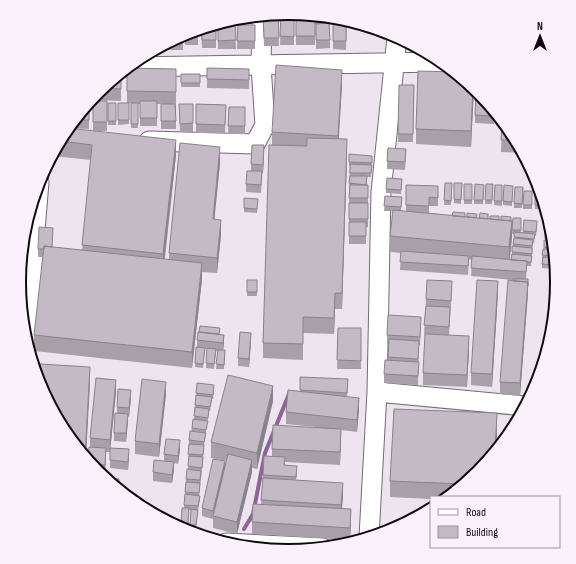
<svg xmlns="http://www.w3.org/2000/svg" width="576" height="564" font-family="'Sofia Sans Condensed',sans-serif">
<style>
.lines{fill:none;stroke-linecap:round;stroke-linejoin:round}
.stream{stroke:#8d6595;stroke-width:4}
.minor-casing{stroke:#736a75;stroke-width:21}
.minor{stroke:#fff;stroke-width:19}
.wall{fill:#a8a0a9}
.shaded-wall{fill:#88828a}
.building{fill:#c3bac5;stroke:#88828a}
.rim{fill:none;stroke:#0e0b0f;stroke-width:2}
</style>
<rect width="100%" height="100%" fill="#eee4f0"/>
<g class="lines">
<path class="stream" d="M 244,529 L 253,514 L 265,453 L 289,394"/>
<defs>
<path id="minor" d="M 128,67 L 442,62
M 149,141 L 255,144 L 265,125 L 261,66 L 262,16
M 26,341 L 39,182
M 377,392 L 525,406
M 369,537 L 377,392 L 381,192 L 397,37
M 226,543 L 323,548"/>
</defs>
<use href="#minor" class="minor-casing"/>
<use href="#minor" class="minor"/>
</g>
<path class="wall" d="M 278,14 L 279,46 L 264,46 L 263,15 Z
M 281,14 L 294,14 L 294,45 L 280,45 Z
M 296,14 L 315,16 L 315,45 L 296,45 Z
M 316,16 L 330,17 L 330,48 L 316,49 Z
M 246,17 L 246,22 L 235,22 L 236,49 L 218,49 L 218,24 L 236,18 Z
M 333,18 L 347,20 L 346,50 L 333,49 Z
M 216,24 L 216,48 L 202,48 L 201,29 Z
M 238,25 L 255,25 L 255,49 L 237,49 Z
M 366,26 L 388,33 L 384,40 L 366,31 Z
M 198,29 L 198,45 L 185,45 L 185,34 Z
M 183,35 L 183,50 L 153,50 Z
M 400,38 L 411,44 L 400,43 Z
M 127,68 L 176,69 L 176,129 L 161,129 L 161,104 L 157,104 L 157,126 L 140,126 L 140,104 L 138,104 L 138,128 L 131,128 L 131,103 L 129,103 L 129,124 L 118,125 L 118,103 L 127,103 Z
M 207,68 L 249,69 L 249,89 L 207,88 Z
M 121,72 L 121,101 L 91,100 L 98,92 Z
M 181,74 L 200,74 L 200,87 L 181,87 Z
M 342,85 L 338,139 L 347,155 L 342,309 L 335,309 L 334,334 L 303,333 L 303,360 L 263,358 L 263,343 L 272,145 L 272,132 Z
M 414,85 L 413,142 L 398,142 L 398,134 Z
M 474,88 L 471,147 L 416,144 L 416,129 Z
M 479,93 L 495,112 L 494,124 L 475,123 L 475,115 Z
M 93,101 L 107,101 L 107,131 L 93,131 Z
M 89,102 L 89,129 L 68,128 Z
M 108,103 L 116,103 L 116,125 L 108,125 Z
M 179,104 L 193,104 L 193,132 L 180,132 Z
M 196,104 L 226,105 L 225,133 L 196,133 Z
M 229,107 L 245,107 L 245,134 L 228,134 Z
M 502,120 L 512,133 L 523,153 L 501,152 Z
M 64,132 L 176,155 L 165,259 L 169,260 L 169,253 L 220,163 L 214,219 L 221,235 L 217,273 L 202,272 L 202,279 L 192,368 L 34,351 L 34,335 L 43,257 L 38,257 L 38,249 L 53,236 L 52,247 L 82,250 L 91,160 L 53,156 L 53,153 Z
M 264,154 L 263,173 L 262,173 L 261,193 L 246,192 L 246,184 L 251,171 L 251,164 Z
M 349,154 L 372,160 L 371,177 L 367,177 L 367,185 L 368,193 L 368,227 L 366,227 L 366,244 L 349,244 L 349,183 L 350,166 L 349,166 Z
M 406,158 L 405,170 L 387,169 L 387,161 Z
M 445,183 L 452,183 L 451,205 L 444,205 Z
M 454,183 L 462,183 L 461,204 L 454,203 Z
M 402,184 L 401,194 L 386,193 L 386,189 Z
M 464,184 L 472,184 L 472,204 L 464,204 Z
M 475,184 L 484,185 L 483,204 L 474,204 Z
M 486,184 L 493,184 L 492,204 L 485,204 Z
M 406,185 L 438,186 L 438,206 L 429,206 L 429,213 L 511,221 L 512,237 L 510,260 L 511,260 L 514,238 L 514,234 L 512,234 L 513,218 L 521,218 L 521,232 L 523,232 L 524,220 L 537,221 L 536,236 L 535,236 L 534,243 L 533,243 L 531,266 L 527,266 L 526,279 L 528,279 L 528,290 L 520,396 L 500,394 L 500,382 L 513,280 L 471,276 L 472,260 L 469,259 L 468,275 L 400,270 L 401,253 L 390,252 L 390,236 L 393,211 L 384,211 L 385,196 L 402,197 L 401,211 L 406,211 Z
M 495,185 L 502,185 L 502,206 L 494,205 Z
M 513,186 L 512,206 L 503,205 L 503,201 Z
M 523,187 L 522,208 L 514,208 L 514,203 Z
M 524,191 L 532,191 L 532,209 L 523,209 Z
M 535,191 L 543,200 L 543,209 L 535,209 Z
M 258,203 L 257,213 L 244,212 L 244,208 Z
M 545,221 L 552,230 L 556,269 L 542,268 L 542,255 L 545,240 L 545,233 L 544,233 Z
M 257,280 L 257,296 L 247,296 L 247,292 Z
M 452,290 L 449,335 L 424,334 L 426,299 Z
M 498,293 L 492,387 L 471,385 L 471,373 Z
M 421,325 L 420,345 L 419,345 L 418,385 L 384,383 L 384,374 L 388,360 L 389,344 L 387,344 L 387,335 Z
M 338,328 L 361,328 L 361,369 L 337,369 Z
M 219,334 L 224,343 L 223,350 L 225,355 L 224,369 L 216,369 L 218,351 L 216,351 L 214,369 L 206,368 L 207,349 L 205,349 L 203,368 L 195,367 L 195,363 L 197,347 L 197,340 Z
M 251,341 L 249,367 L 238,366 L 238,358 Z
M 469,349 L 467,387 L 423,385 L 423,373 Z
M 300,377 L 348,388 L 347,397 L 359,410 L 357,432 L 341,430 L 340,465 L 285,462 L 285,465 L 297,475 L 296,480 L 343,496 L 342,509 L 351,522 L 350,540 L 252,534 L 252,522 L 261,504 L 264,456 L 272,456 L 272,449 L 316,427 L 286,424 L 286,412 L 300,392 Z
M 197,383 L 214,389 L 213,399 L 212,399 L 210,411 L 209,411 L 204,446 L 203,461 L 199,496 L 200,500 L 198,511 L 198,510 L 196,530 L 190,529 L 191,510 L 189,510 L 188,528 L 181,527 L 181,523 L 184,508 L 186,479 L 188,469 L 189,440 L 194,419 Z
M 116,392 L 110,452 L 106,452 L 105,473 L 99,473 L 88,460 L 90,447 L 90,438 Z
M 166,394 L 159,457 L 135,454 L 135,441 Z
M 131,398 L 129,417 L 128,416 L 126,442 L 114,441 L 114,433 L 117,413 L 117,407 Z
M 273,401 L 257,469 L 252,468 L 252,472 L 237,534 L 213,528 L 213,519 L 202,516 L 202,508 L 225,468 L 227,461 L 211,458 L 211,442 Z
M 497,429 L 496,450 L 478,472 L 448,497 L 431,497 L 431,499 L 390,497 L 390,481 Z
M 180,449 L 178,464 L 174,463 L 174,470 L 172,483 L 153,481 L 153,472 L 164,461 L 164,454 Z
M 129,457 L 128,470 L 110,468 L 110,460 Z"/>
<path class="shaded-wall" d="M 384,32 L 388,33 L 384,40 Z
M 342,70 L 342,85 L 338,152 L 338,136 Z
M 473,88 L 474,88 L 471,147 L 471,131 Z
M 347,139 L 347,155 L 342,309 L 342,293 Z
M 176,140 L 176,155 L 163,270 L 163,254 Z
M 264,145 L 264,154 L 263,173 L 263,165 Z
M 220,147 L 220,163 L 213,234 L 213,219 Z
M 221,220 L 221,235 L 217,273 L 217,258 Z
M 512,221 L 512,237 L 509,263 L 509,247 Z
M 202,263 L 202,279 L 192,368 L 192,352 Z
M 498,281 L 498,293 L 492,387 L 492,374 Z
M 528,282 L 528,294 L 520,396 L 520,383 Z
M 335,293 L 335,309 L 334,334 L 334,318 Z
M 251,333 L 251,341 L 249,367 L 249,359 Z
M 224,335 L 224,343 L 223,352 L 223,343 Z
M 469,336 L 469,349 L 467,387 L 467,375 Z
M 90,367 L 90,383 L 86,458 L 85,457 Z
M 116,380 L 116,392 L 110,452 L 110,440 Z
M 166,382 L 166,394 L 159,457 L 159,444 Z
M 273,386 L 273,401 L 257,469 L 257,453 Z
M 131,390 L 131,398 L 129,417 L 129,408 Z
M 359,398 L 359,410 L 357,432 L 357,420 Z
M 497,413 L 497,429 L 496,450 L 495,451 Z
M 128,414 L 128,422 L 126,442 L 126,433 Z
M 341,429 L 341,441 L 340,465 L 340,452 Z
M 180,440 L 180,449 L 178,464 L 178,456 Z
M 106,448 L 106,456 L 105,473 L 105,465 Z
M 129,449 L 129,457 L 128,470 L 128,462 Z
M 252,460 L 252,472 L 237,534 L 237,522 Z
M 225,461 L 225,470 L 213,516 L 213,511 Z
M 174,462 L 174,470 L 172,483 L 172,475 Z
M 343,483 L 343,496 L 341,517 L 341,505 Z
M 351,509 L 351,522 L 350,540 L 350,528 Z"/>
<path class="building" d="M 288,13 L 294,14 L 294,37 L 280,36 L 281,14 Z
M 278,14 L 279,38 L 264,38 L 263,15 Z
M 296,14 L 315,16 L 315,36 L 296,36 Z
M 316,16 L 330,17 L 330,24 L 329,23 L 316,24 Z
M 235,18 L 236,40 L 218,41 L 218,24 Z
M 333,18 L 341,18 L 346,20 L 346,41 L 333,41 Z
M 316,23 L 329,23 L 330,40 L 316,40 Z
M 216,24 L 216,40 L 202,40 L 201,28 Z
M 238,25 L 255,25 L 255,41 L 237,41 Z
M 198,29 L 198,36 L 185,37 L 185,34 Z
M 183,35 L 183,41 L 170,42 Z
M 276,65 L 342,70 L 338,136 L 272,132 Z
M 127,68 L 176,69 L 176,92 L 127,91 Z
M 207,68 L 249,69 L 249,80 L 207,79 Z
M 418,71 L 454,72 L 473,88 L 471,131 L 416,129 Z
M 121,72 L 121,89 L 102,88 Z
M 181,74 L 200,74 L 200,83 L 181,83 Z
M 399,85 L 414,85 L 413,134 L 398,134 Z
M 476,94 L 481,95 L 494,111 L 494,116 L 475,115 Z
M 93,101 L 107,101 L 107,122 L 93,122 Z
M 140,101 L 157,101 L 157,118 L 140,118 Z
M 89,102 L 89,120 L 75,120 Z
M 108,103 L 116,103 L 116,121 L 108,121 Z
M 118,103 L 129,103 L 129,120 L 118,120 Z
M 131,103 L 138,103 L 138,124 L 131,124 Z
M 161,104 L 175,104 L 176,121 L 161,121 Z
M 179,104 L 193,104 L 193,123 L 180,124 Z
M 196,104 L 226,105 L 225,125 L 196,124 Z
M 229,107 L 245,107 L 245,126 L 228,126 Z
M 502,124 L 504,124 L 512,133 L 516,140 L 501,140 Z
M 68,128 L 176,140 L 163,254 L 82,245 L 92,145 L 60,141 L 64,132 Z
M 307,138 L 347,139 L 342,293 L 335,293 L 334,318 L 303,317 L 303,344 L 263,343 L 269,145 L 307,146 Z
M 180,143 L 220,147 L 213,219 L 221,220 L 217,258 L 169,253 Z
M 252,145 L 264,145 L 263,165 L 251,164 Z
M 388,148 L 406,149 L 405,162 L 387,161 Z
M 349,154 L 372,156 L 372,163 L 349,162 Z
M 350,164 L 372,165 L 371,173 L 350,173 Z
M 247,171 L 262,171 L 261,185 L 246,184 Z
M 350,176 L 367,176 L 366,185 L 349,183 Z
M 387,178 L 402,179 L 401,190 L 386,189 Z
M 445,183 L 452,183 L 451,201 L 444,200 Z
M 454,183 L 462,183 L 461,200 L 454,199 Z
M 464,184 L 472,184 L 472,200 L 464,200 Z
M 475,184 L 484,185 L 483,200 L 474,200 Z
M 486,184 L 493,184 L 492,200 L 485,200 Z
M 350,185 L 368,185 L 368,198 L 349,198 Z
M 406,185 L 438,186 L 438,198 L 429,197 L 429,206 L 406,205 Z
M 495,185 L 502,185 L 502,201 L 494,201 Z
M 504,185 L 513,186 L 512,202 L 503,201 Z
M 515,187 L 523,187 L 522,204 L 514,203 Z
M 524,191 L 532,191 L 532,205 L 523,205 Z
M 535,191 L 540,191 L 543,200 L 543,205 L 535,205 Z
M 385,196 L 402,197 L 401,207 L 384,206 Z
M 244,198 L 258,199 L 257,209 L 244,208 Z
M 349,203 L 368,203 L 368,219 L 349,219 Z
M 393,210 L 512,221 L 509,247 L 390,236 Z
M 453,212 L 465,213 L 465,217 L 452,216 Z
M 467,213 L 477,214 L 476,218 L 467,217 Z
M 480,213 L 488,214 L 488,219 L 479,218 Z
M 490,216 L 499,216 L 499,220 L 490,219 Z
M 501,216 L 511,217 L 511,221 L 501,220 Z
M 513,218 L 521,218 L 521,230 L 512,230 Z
M 524,220 L 537,221 L 536,232 L 523,231 Z
M 545,221 L 549,222 L 552,229 L 544,229 Z
M 349,222 L 366,222 L 366,236 L 349,236 Z
M 39,227 L 53,228 L 52,247 L 44,246 L 44,249 L 38,249 Z
M 514,232 L 535,234 L 534,239 L 514,237 Z
M 545,232 L 552,233 L 553,239 L 545,239 Z
M 514,238 L 533,240 L 532,246 L 513,244 Z
M 544,240 L 553,241 L 554,248 L 544,247 Z
M 44,246 L 202,263 L 192,352 L 34,335 Z
M 512,246 L 532,248 L 532,254 L 512,252 Z
M 543,249 L 554,250 L 554,256 L 542,255 Z
M 401,251 L 469,256 L 468,266 L 400,262 Z
M 512,254 L 532,256 L 531,262 L 527,262 L 527,261 L 511,260 Z
M 472,256 L 527,261 L 526,272 L 471,268 Z
M 543,257 L 555,258 L 555,265 L 542,264 Z
M 513,279 L 528,279 L 528,286 L 528,282 L 513,281 Z
M 247,280 L 257,280 L 257,292 L 247,292 Z
M 427,280 L 452,281 L 451,301 L 426,299 Z
M 477,280 L 498,281 L 492,374 L 471,373 Z
M 508,280 L 528,282 L 520,383 L 500,382 Z
M 426,306 L 450,307 L 449,327 L 424,325 Z
M 388,315 L 421,317 L 420,337 L 387,335 Z
M 200,326 L 220,328 L 219,334 L 199,332 Z
M 338,328 L 361,328 L 361,361 L 337,360 Z
M 198,332 L 224,335 L 223,343 L 197,340 Z
M 240,332 L 251,333 L 249,359 L 238,358 Z
M 425,334 L 469,336 L 467,375 L 423,373 Z
M 389,339 L 419,341 L 418,359 L 388,357 Z
M 196,347 L 205,348 L 203,364 L 195,363 Z
M 207,348 L 216,349 L 214,364 L 206,363 Z
M 218,350 L 225,350 L 224,365 L 216,364 Z
M 385,360 L 419,362 L 418,376 L 384,374 Z
M 40,364 L 90,367 L 85,456 L 84,455 L 64,431 L 39,385 Z
M 228,375 L 273,386 L 257,453 L 211,442 Z
M 300,377 L 348,379 L 347,393 L 300,390 Z
M 96,378 L 116,380 L 110,440 L 90,438 Z
M 142,379 L 166,382 L 159,444 L 135,441 Z
M 197,383 L 214,385 L 213,395 L 196,393 Z
M 118,389 L 131,390 L 129,408 L 117,407 Z
M 288,390 L 359,398 L 357,420 L 286,412 Z
M 196,395 L 212,397 L 210,407 L 195,405 Z
M 195,407 L 209,409 L 208,418 L 194,416 Z
M 394,409 L 497,413 L 495,451 L 478,472 L 463,484 L 390,481 Z
M 115,413 L 128,414 L 126,433 L 114,433 Z
M 193,419 L 208,421 L 206,430 L 192,428 Z
M 273,425 L 341,429 L 340,452 L 272,449 Z
M 190,431 L 206,433 L 204,442 L 189,440 Z
M 166,439 L 180,440 L 178,456 L 164,454 Z
M 189,444 L 204,445 L 203,455 L 188,454 Z
M 89,447 L 106,448 L 105,465 L 91,464 L 88,460 Z
M 110,448 L 129,449 L 128,462 L 110,460 Z
M 228,454 L 252,460 L 237,522 L 213,516 Z
M 189,456 L 203,457 L 202,468 L 188,466 Z
M 264,456 L 285,457 L 284,465 L 297,466 L 296,477 L 263,475 Z
M 213,459 L 225,461 L 213,511 L 202,508 Z
M 154,460 L 174,462 L 172,475 L 153,472 Z
M 95,469 L 99,469 L 99,473 Z
M 187,469 L 201,471 L 200,480 L 186,479 Z
M 106,478 L 119,479 L 118,489 L 106,479 Z
M 263,478 L 343,483 L 341,505 L 261,500 Z
M 186,482 L 200,483 L 199,493 L 185,492 Z
M 185,494 L 200,496 L 198,506 L 184,505 Z
M 253,504 L 351,509 L 350,528 L 252,522 Z
M 182,508 L 189,508 L 188,524 L 181,523 Z
M 191,509 L 198,510 L 196,525 L 190,525 Z
M 260,548 L 279,548 L 279,550 Z
M 289,548 L 305,548 L 305,549 L 289,551 Z"/>
<path d="M0 0H576V564H0ZM26 282a262 262 0 1 1 524 0a262 262 0 1 1-524 0Z" fill="#fbf1fd" fill-rule="evenodd"/>
<path class="rim" d="M26 282a262 262 0 1 1 524 0a262 262 0 1 1-524 0Z"/>
<rect x="430" y="496" width="130" height="52" fill="#fbf1fd" stroke="#9c959e"/>
<rect x="438" y="509" width="20" height="6" fill="#ffffff" stroke="#9c959e"/>
<text x="466" y="516" font-size="12" fill="#0e0b0f">Road</text>
<rect x="438" y="526" width="20" height="12" fill="#c3bac5" stroke="#9c959e"/>
<text x="466" y="536" font-size="12" fill="#0e0b0f">Building</text>
<g transform="translate(540 36)" stroke="#fbf1fd" stroke-width="3" paint-order="stroke">
<path d="M0-3L7 15L0 10L-7 15Z" fill="#0e0b0f"/>
<text y="-6" font-size="11" font-weight="bold" text-anchor="middle" fill="#0e0b0f">N</text>
</g>
</svg>
